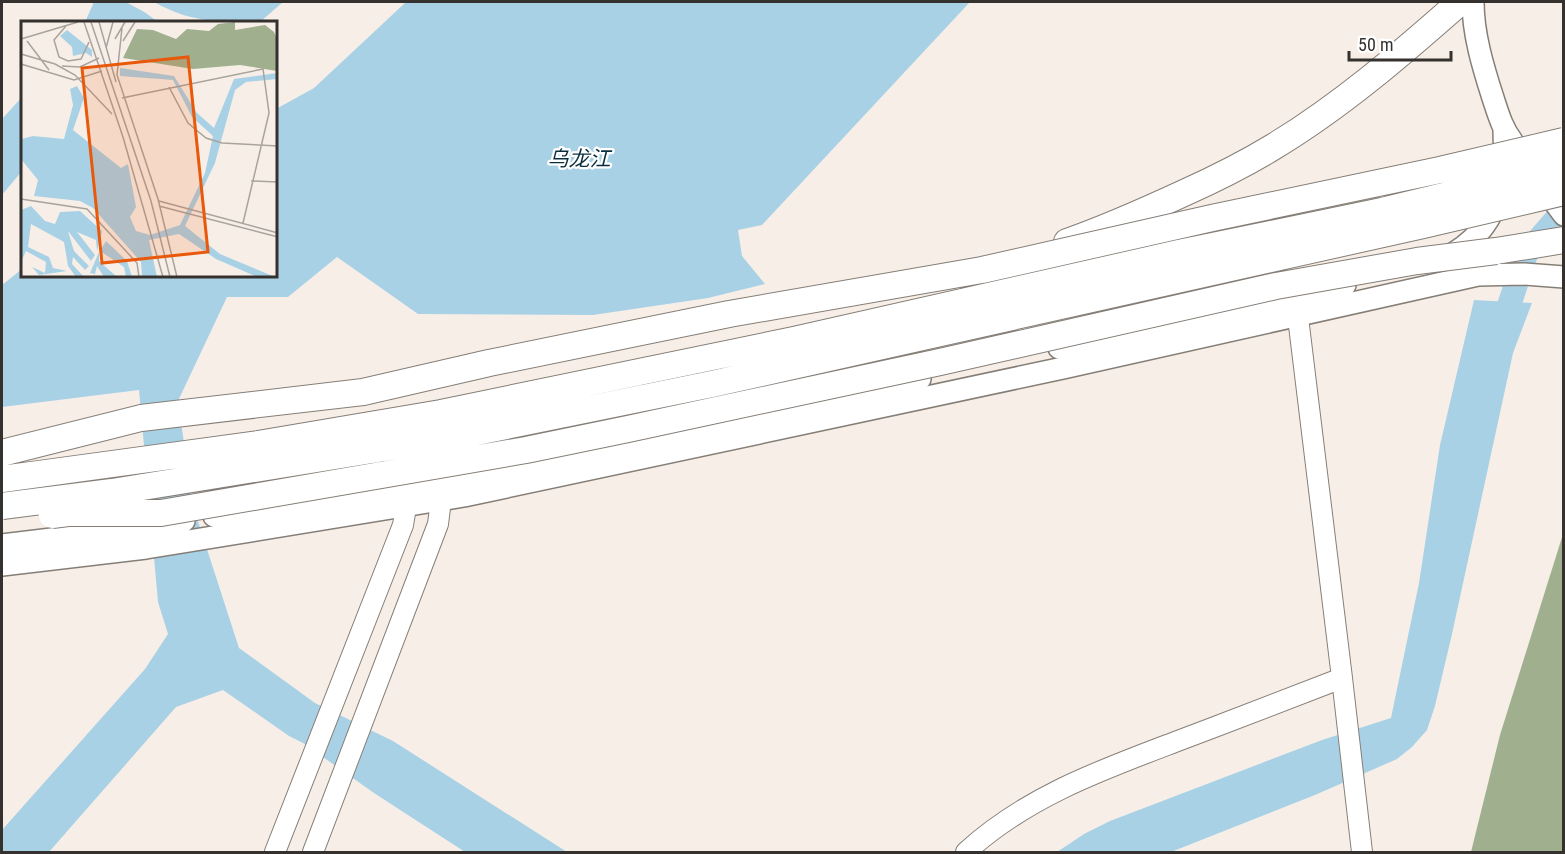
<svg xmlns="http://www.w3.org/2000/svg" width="1565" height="854" font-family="'Roboto Condensed','Noto Sans SC',sans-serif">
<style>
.forest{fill:#a0b08e}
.water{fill:#a9d1e6}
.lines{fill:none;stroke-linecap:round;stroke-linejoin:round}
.river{stroke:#a9d1e6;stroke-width:24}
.tertiary-casing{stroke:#857e77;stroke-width:22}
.secondary-casing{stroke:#857e77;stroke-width:24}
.trunk-casing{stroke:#857e77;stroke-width:28}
.tertiary{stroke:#fff;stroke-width:20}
.secondary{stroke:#fff;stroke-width:21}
.trunk{stroke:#fff;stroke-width:26}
.trunk-bridge-casing{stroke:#857e77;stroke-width:28;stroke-linecap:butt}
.trunk-bridge{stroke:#fff;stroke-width:26}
.labels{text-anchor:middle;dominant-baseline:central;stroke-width:4.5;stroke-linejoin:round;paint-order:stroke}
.water-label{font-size:21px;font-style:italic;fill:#092d3d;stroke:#fff}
.inset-road{fill:none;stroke:#a9a39d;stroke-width:1.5}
.view{fill:#e8590c;fill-opacity:0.15;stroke:#e8590c;stroke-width:3}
.inset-edge{fill:none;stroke:#34312f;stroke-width:3}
</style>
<rect width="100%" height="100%" fill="#f7efe7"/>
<path class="forest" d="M 1563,534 L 1563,852 L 1471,852 L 1500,735 Z"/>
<path class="water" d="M 94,2 L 126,2 L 146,13 L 158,22 L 85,22 Z
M 154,2 L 283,2 L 260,22 C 218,22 192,23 154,2 Z
M 406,2 L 970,2 L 762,225 L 738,230 L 742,256 L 765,284 L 708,298 L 593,315 L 418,314 L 337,257 L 288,297 L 227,297 L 178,401 L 193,506 L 239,648 L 315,703 L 393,741 L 567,852 L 465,852 L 374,793 L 303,743 L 289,736 L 223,690 L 176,707 L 49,852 L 2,852 L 2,830 L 145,669 L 168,634 L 158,602 L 139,390 L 2,407 L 2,285 L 22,269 L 22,276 L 276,276 L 276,109 L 314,88 Z
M 22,97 L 22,171 L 2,195 L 2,119 Z
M 1474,300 L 1532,303 L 1513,353 L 1452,634 L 1435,706 L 1427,730 L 1412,747 L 1397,759 L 1315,795 L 1171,852 L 1057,852 L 1084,834 L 1110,821 L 1322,740 L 1391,718 L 1419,583 L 1440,445 Z"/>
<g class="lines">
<path class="river" d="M 1500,333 L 1526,254 L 1564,210"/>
<defs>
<path id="tertiary" d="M 1296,301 L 1342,678 L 1362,852
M 275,852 L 403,525 L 405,513 L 401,490
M 313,852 L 438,524 L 440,508 L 437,486
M 966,852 C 1026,797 1101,770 1175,742 C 1231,721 1287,699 1342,678"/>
<path id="secondary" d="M 1473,2 C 1473,34 1483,67 1493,98 C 1498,113 1502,128 1512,141
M 1504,130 L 1505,169
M 1541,184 L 1564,215
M 1447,257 C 1472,244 1488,226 1498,199
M 1059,348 L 1345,285
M 214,516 C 289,504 364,493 439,480 C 600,450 760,415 920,379
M 2,545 L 143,528 L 184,521
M 2,565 L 146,548 L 464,496 L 1063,368 L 1478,275 L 1524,274 L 1564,277"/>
<path id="trunk" d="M 1067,242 C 1107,228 1145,211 1184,193 C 1215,179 1245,164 1273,147 C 1341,106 1401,54 1460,2
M 1496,251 L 1564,240"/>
</defs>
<use href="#tertiary" class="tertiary-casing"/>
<use href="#secondary" class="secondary-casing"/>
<use href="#trunk" class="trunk-casing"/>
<use href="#tertiary" class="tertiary"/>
<use href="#secondary" class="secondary"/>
<use href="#trunk" class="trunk"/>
<defs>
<path id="trunk-bridge" d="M 2,453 L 141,418 L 363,392 L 489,363 L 729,314 L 982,270 L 1212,218 L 1440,170 L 1564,141
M 2,479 L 258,444 L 441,413 L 794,340 L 1179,253 L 1382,211 L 1564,167
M 2,506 L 112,492 L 452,437 L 712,384 L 1423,225 L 1564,192
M 52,515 L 68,513 L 161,513 L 526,450 L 628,429 L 940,362 L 1276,286 L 1417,261 L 1496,251"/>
</defs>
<use href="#trunk-bridge" class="trunk-bridge-casing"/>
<use href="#trunk-bridge" class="trunk-bridge"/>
</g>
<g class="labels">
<g class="water-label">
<text x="579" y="159">乌龙江</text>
</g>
</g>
<g transform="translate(21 21)">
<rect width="256" height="256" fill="#f7efe7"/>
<path d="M 214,1 L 214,9 L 244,4 L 253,11 L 256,18 L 256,50 L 219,44 L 172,48 L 102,37 L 116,8 L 132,9 L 155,18 L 166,8 L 188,10 L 197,3 Z" fill="#a0b08e"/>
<path d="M 46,9 L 71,29 L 71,36 L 65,32 L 52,35 L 51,26 L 39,15 ZM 99,47 L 153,55 L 176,92 L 193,107 L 213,58 L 256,52 L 256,58 L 225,61 L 214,69 L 194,142 L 164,205 L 199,233 L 254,256 L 236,256 L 195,238 L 158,213 L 128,219 L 136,256 L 121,256 L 120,241 L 72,187 L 59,180 L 13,175 L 17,159 L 0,138 L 0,118 L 12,115 L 43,118 L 52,84 L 49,68 L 56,65 L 63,77 L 52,109 L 100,147 L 107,143 L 115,186 L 109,196 L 115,210 L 129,214 L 159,204 L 184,152 L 192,115 L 171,96 L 152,59 L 99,55 ZM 10,185 L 24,200 L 34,203 L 39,191 L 59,190 L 81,210 L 76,230 L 75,219 L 56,211 L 74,234 L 70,240 L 47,210 L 53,230 L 68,245 L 64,249 L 52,236 L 51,243 L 63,256 L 55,256 L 47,245 L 43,221 L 10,203 L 7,226 L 28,236 L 32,247 L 46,250 L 18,254 L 11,246 L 24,252 L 25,241 L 5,230 L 0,241 L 0,189 ZM 85,220 L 106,240 L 111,256 L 105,256 L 103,246 L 79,230 ZM 78,231 L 78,240 L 96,256 L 83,256 L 76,245 L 74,253 L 69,252 Z" fill="#a9d1e6"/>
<path class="inset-road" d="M 63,1 L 102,116 L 142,256M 70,1 L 130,180 L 149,256M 78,1 L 95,61M 45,5 L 33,19 L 38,36 L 47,40 L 60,38 L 68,21M 101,7 L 96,54 L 137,178 L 156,256M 0,18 L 57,1M 94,18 L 104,1M 6,20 L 28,49M 102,20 L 114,1M 85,27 L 92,1M 0,33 L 34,43 L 54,54 L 91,93M 0,43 L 53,59 L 81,50M 41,45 L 59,46 L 78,37M 148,66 L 167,102 L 185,117 L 201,122 L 257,125M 101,77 L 242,48 L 248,92 L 222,202M 230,160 L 257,161M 0,178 L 66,188 L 116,242 L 118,256M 138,180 L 257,212M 138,185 L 257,216"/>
<path class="view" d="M 167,36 L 187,231 L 81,242 L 61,47 Z"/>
<rect width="256" height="256" class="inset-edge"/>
</g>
<rect width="1565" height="854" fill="none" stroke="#34312f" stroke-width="6"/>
<path d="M1349 51v9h102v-9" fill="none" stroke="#34312f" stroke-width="3"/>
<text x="1358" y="51" font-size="18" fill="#34312f" stroke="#ffffff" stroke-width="4.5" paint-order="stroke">50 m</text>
</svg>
